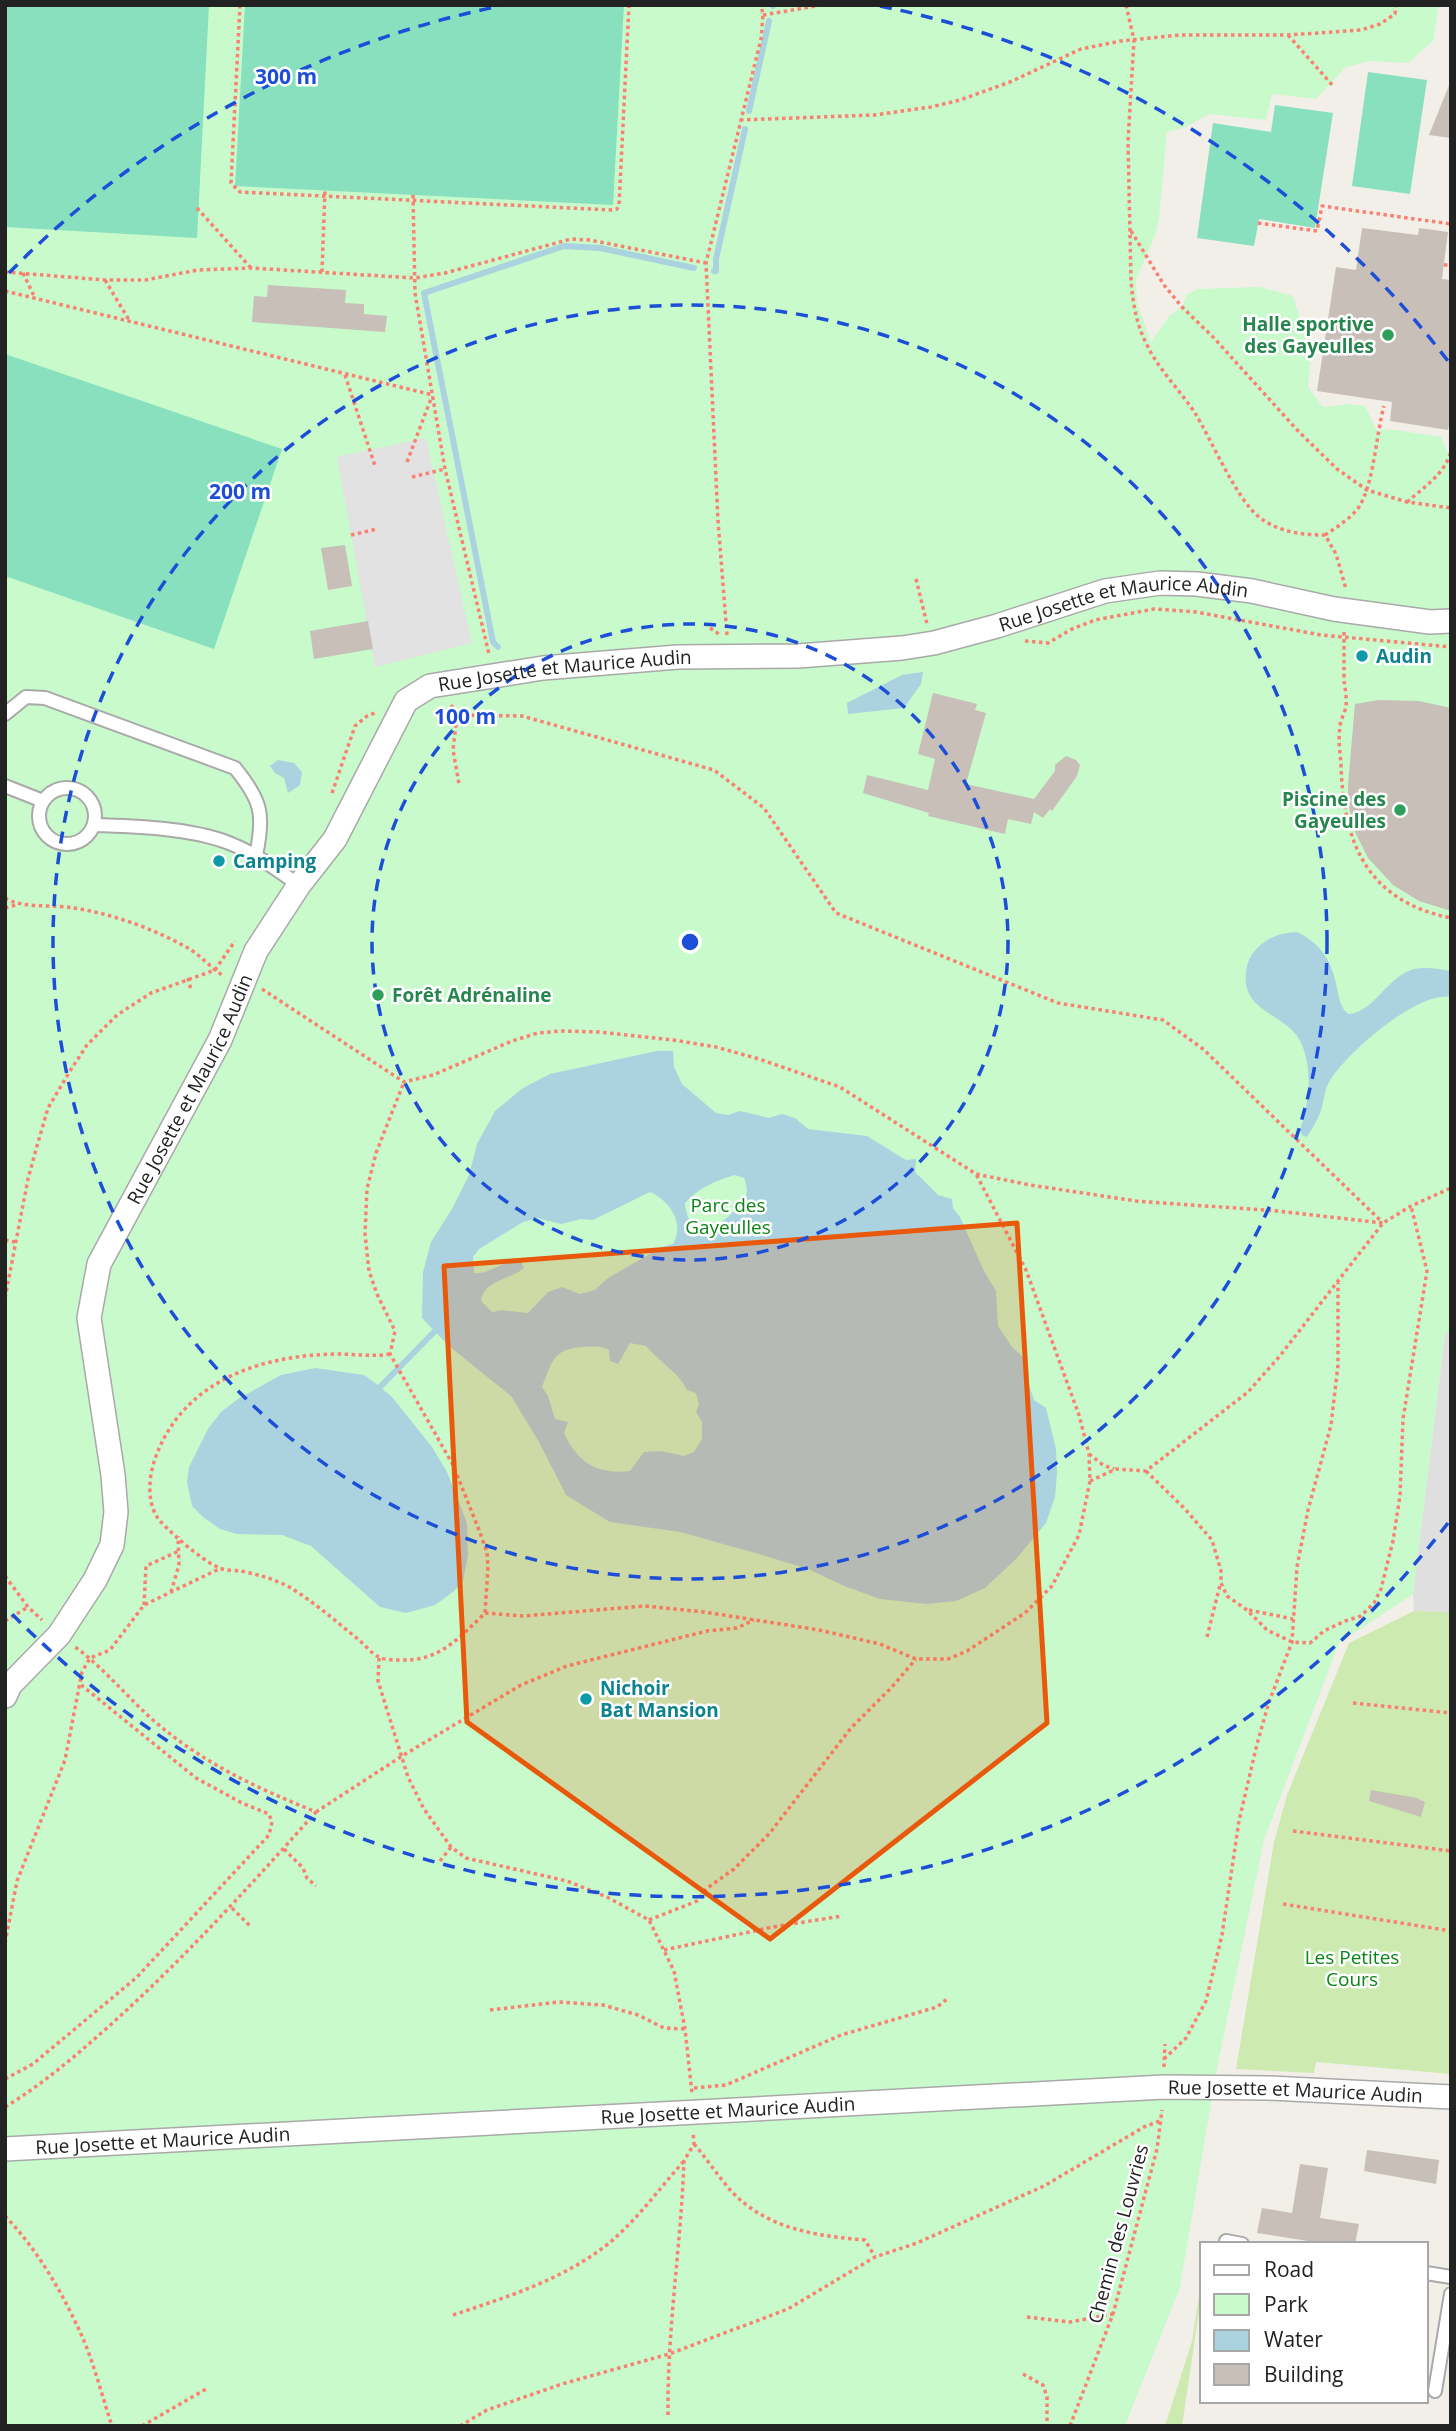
<svg xmlns="http://www.w3.org/2000/svg" width="1456" height="2431" font-family="'Open Sans',sans-serif">
<style>
.residential{fill:#e0dfdf}
.grass{fill:#cdebb0}
.park{fill:#c8facc}
.pitch{fill:#88e0be}
.parking{fill:#e2e2e2}
.water{fill:#aad3df;fill-rule:evenodd}
.lines{fill:none;stroke-linecap:round;stroke-linejoin:round}
.stream{stroke:#aad3df;stroke-width:6}
.building{fill:#c7bfb8}
.service-casing{stroke:#a9a9a9;stroke-width:16}
.minor-casing{stroke:#a9a9a9;stroke-width:26}
.path{stroke:#fa8072;stroke-width:3.5;stroke-dasharray:3.5 3.5;stroke-linecap:butt}
.service{stroke:#fff;stroke-width:12}
.minor{stroke:#fff;stroke-width:23}
.marked{fill:#e8590c;fill-opacity:0.2;stroke:#e8590c;stroke-width:5;stroke-linejoin:round}
.ring{fill:none;stroke:#1d4ed8;stroke-width:3.5;stroke-dasharray:12 9}
.leisure-dot{fill:#2e9e5b;stroke:#fff;stroke-width:2.5}
.culture-dot{fill:#0f9aa8;stroke:#fff;stroke-width:2.5}
.labels{text-anchor:middle;dominant-baseline:central;stroke-width:5;stroke-linejoin:round;paint-order:stroke}
.leisure-label{font-size:19px;font-weight:bold;fill:#27864d;stroke:#fff;text-anchor:end}
.street-label{font-size:19px;fill:#222;stroke:#fff}
.culture-label{font-size:19px;font-weight:bold;fill:#0d838f;stroke:#fff;text-anchor:start}
.park-label{font-size:19px;fill:#0c8416;stroke:#fff}
.centre{fill:#1d4ed8;stroke:#fff;stroke-width:3.5}
.ring-label{font-size:21px;text-anchor:middle;font-weight:bold;fill:#1d4ed8;stroke:#fff;stroke-width:5;stroke-linejoin:round;paint-order:stroke}
</style>
<rect width="100%" height="100%" fill="#f2efe9"/>
<path class="residential" d="M 1451,1331 L 1451,1612 L 1414,1611 L 1413,1594 L 1445,1333 Z"/>
<path class="grass" d="M 1414,1611 L 1451,1612 L 1451,2074 L 1316,2062 L 1314,2073 L 1236,2069 L 1274,1842 L 1287,1795 L 1349,1643 Z
M 1202,2277 L 1202,2291 L 1182,2426 L 1165,2426 L 1192,2341 Z"/>
<path class="park" d="M 5,5 L 1439,5 L 1433,41 L 1408,63 L 1370,61 L 1346,67 L 1316,99 L 1272,94 L 1266,120 L 1209,114 L 1186,127 L 1167,132 L 1159,218 L 1155,236 L 1136,279 L 1137,302 L 1151,342 L 1170,315 L 1182,307 L 1187,295 L 1197,289 L 1260,287 L 1293,296 L 1311,354 L 1308,387 L 1323,407 L 1348,404 L 1365,406 L 1377,431 L 1389,429 L 1441,437 L 1451,460 L 1451,1331 L 1445,1333 L 1413,1594 L 1339,1643 L 1264,1840 L 1216,2073 L 1180,2287 L 1125,2426 L 5,2426 Z"/>
<path class="pitch" d="M 5,5 L 209,5 L 197,238 L 5,227 Z
M 245,5 L 624,5 L 613,205 L 235,186 Z
M 1368,72 L 1427,80 L 1410,194 L 1352,186 Z
M 1275,105 L 1333,113 L 1315,228 L 1259,219 L 1254,246 L 1197,238 L 1213,123 L 1271,132 Z
M 5,354 L 282,449 L 214,649 L 5,576 Z"/>
<path class="parking" d="M 426,438 L 472,643 L 375,667 L 337,457 Z"/>
<path class="water" d="M 923,672 L 921,684 L 904,708 L 848,714 L 847,703 L 902,675 Z
M 278,760 L 294,763 L 302,772 L 300,785 L 288,793 L 284,778 L 275,773 L 270,766 Z
M 1297,932 C 1322,944 1332,962 1337,988 C 1339,998 1340,1007 1348,1014 C 1373,1013 1386,979 1411,970 C 1423,966 1439,969 1451,971 L 1451,997 C 1417,991 1346,1053 1329,1082 C 1324,1091 1324,1103 1320,1113 C 1317,1121 1312,1129 1307,1137 L 1302,1135 L 1300,1130 C 1309,1103 1313,1072 1302,1045 C 1289,1012 1241,1015 1246,972 C 1247,965 1249,957 1254,952 C 1265,938 1279,933 1297,932 Z
M 657,1051 L 673,1051 L 674,1067 L 682,1084 L 716,1113 L 728,1115 L 740,1111 L 769,1118 L 782,1114 L 795,1118 L 808,1129 L 867,1136 L 906,1160 L 916,1159 L 915,1172 L 938,1195 L 952,1199 L 953,1208 L 960,1217 L 983,1269 L 996,1291 L 998,1326 L 1012,1347 L 1027,1361 L 1023,1368 L 1034,1400 L 1046,1408 L 1056,1449 L 1057,1473 L 1055,1497 L 1046,1523 L 1017,1558 L 985,1588 L 956,1601 L 927,1604 L 880,1599 L 844,1586 L 808,1569 L 759,1554 L 680,1532 L 610,1522 L 566,1495 L 539,1442 L 511,1396 L 449,1346 L 422,1318 L 423,1272 L 431,1242 L 452,1209 L 469,1175 L 477,1144 L 495,1111 L 523,1088 L 550,1074 ZM 735,1175 L 744,1178 C 746,1183 748,1190 746,1196 C 739,1210 716,1229 701,1233 C 690,1225 686,1216 685,1203 C 698,1188 717,1180 735,1175 ZM 650,1192 C 670,1201 685,1223 673,1244 L 662,1247 L 608,1278 L 595,1290 L 580,1294 L 562,1287 L 548,1292 L 528,1313 L 502,1310 L 492,1312 L 481,1301 C 484,1280 510,1280 524,1268 L 520,1260 C 502,1261 488,1275 474,1273 L 473,1257 L 479,1249 L 523,1222 L 537,1218 L 561,1224 L 581,1219 L 593,1220 ZM 630,1343 L 646,1346 C 659,1362 678,1371 687,1390 L 696,1393 L 699,1404 L 696,1412 L 702,1422 L 702,1439 L 694,1452 L 684,1456 L 661,1451 L 644,1452 L 630,1471 C 597,1475 577,1462 564,1433 L 568,1422 L 555,1419 L 548,1396 L 542,1387 C 552,1363 552,1349 582,1347 C 594,1347 598,1345 609,1350 L 610,1361 L 618,1364 Z
M 315,1368 L 364,1375 L 374,1382 L 392,1397 L 432,1447 L 447,1472 L 467,1523 L 468,1556 L 463,1581 L 453,1592 L 435,1605 L 406,1613 L 380,1607 L 311,1546 L 282,1535 L 237,1534 L 220,1529 L 203,1517 L 192,1506 L 187,1482 L 189,1467 L 208,1429 L 221,1412 L 238,1399 L 281,1375 Z"/>
<g class="lines">
<path class="stream" d="M 773,6 L 773,5
M 749,111 L 769,21
M 714,271 L 716,271 L 716,259 L 745,129
M 498,647 L 493,642 L 424,293 L 564,246 L 600,248 L 694,268
M 380,1387 L 435,1331"/>
</g>
<path class="building" d="M 1450,83 L 1451,138 L 1429,135 Z
M 1362,228 L 1418,235 L 1419,228 L 1448,232 L 1442,279 L 1451,280 L 1451,414 L 1448,430 L 1390,421 L 1392,402 L 1317,391 L 1336,267 L 1356,270 Z
M 268,285 L 346,290 L 345,303 L 364,304 L 364,314 L 387,316 L 385,332 L 252,322 L 254,296 L 267,297 Z
M 345,545 L 352,586 L 328,590 L 321,548 Z
M 368,621 L 373,649 L 314,659 L 310,631 Z
M 933,693 L 977,704 L 975,710 L 986,713 L 966,784 L 1034,799 L 1055,771 L 1055,765 L 1066,756 L 1076,760 L 1080,765 L 1077,776 L 1052,811 L 1050,809 L 1043,818 L 1034,812 L 1031,824 L 1008,819 L 1005,834 L 928,816 L 929,813 L 863,793 L 867,775 L 928,790 L 935,759 L 918,754 Z
M 1379,700 L 1419,701 L 1451,708 L 1451,911 L 1419,901 L 1393,885 L 1368,858 L 1355,832 L 1348,803 L 1348,785 L 1355,704 Z
M 1371,1790 L 1417,1798 L 1425,1802 L 1421,1817 L 1369,1801 Z
M 1367,2150 L 1439,2160 L 1436,2184 L 1364,2171 Z
M 1300,2164 L 1328,2168 L 1320,2218 L 1359,2224 L 1355,2244 L 1327,2244 L 1257,2233 L 1262,2208 L 1292,2213 Z"/>
<g class="lines">
<defs>
<path id="service" d="M 5,714 L 26,697 L 45,698 L 235,768 C 261,800 265,814 256,855
M 5,786 L 43,801
M39 816a28 28 0 1 1 56 0a28 28 0 1 1-56 0Z
M 94,825 C 134,826 191,828 229,843 C 255,853 277,870 299,885
M 1226,2241 L 1242,2244
M 1426,2273 L 1451,2277
M 1435,2391 L 1451,2294"/>
<g id="minor">
<path id="s1" d="M 5,1696 L 10,1685 L 59,1635 L 95,1580 L 112,1545 L 116,1512 L 113,1475 L 89,1318 L 99,1264 L 220,1040 L 256,951 L 299,885 L 335,839 L 406,701 L 430,686 L 543,668 L 678,657 L 798,656 L 902,648 L 934,643 L 997,626 L 1105,591 L 1160,583 L 1197,584 L 1252,591 L 1334,609 L 1430,622 L 1451,621"/>
<path id="s2" d="M 5,2149 L 1164,2087 L 1268,2088 L 1451,2097"/>
</g>
</defs>
<use href="#service" class="service-casing"/>
<use href="#minor" class="minor-casing"/>
<path class="path" d="M 240,5 L 231,183 L 240,192 L 612,210 L 617,209 L 619,205 L 629,5
M 1126,5 L 1134,40 L 1128,141 L 1131,281 C 1133,303 1136,323 1146,343 C 1158,369 1179,389 1195,413 C 1211,439 1237,500 1259,517 C 1278,532 1302,535 1325,535 L 1336,554 L 1346,589
M 763,15 L 822,5
M 1288,35 L 1334,87
M 740,120 L 874,115 L 931,107 L 960,100 L 1010,82 L 1081,49 L 1121,41 L 1180,35 L 1288,35 L 1361,30 L 1380,24 L 1395,14 L 1396,5
M 413,195 L 415,293 L 445,469 L 489,654
M 197,208 L 251,268
M 1258,223 L 1317,231 L 1322,206 L 1451,224
M 1131,231 L 1164,285 L 1182,307 L 1214,338 L 1299,432 L 1337,469 L 1367,490 L 1407,502 L 1451,508
M 1444,265 L 1451,265
M 5,272 L 105,280 L 145,280 L 198,270 L 251,268 L 415,278 L 445,273 L 571,239 L 590,240 L 706,263
M 322,272 L 325,190
M 23,273 L 35,298
M 105,280 L 129,320
M 5,291 L 433,395
M 345,375 L 375,466
M 407,462 L 432,396
M 412,477 L 445,469
M 1407,502 C 1424,487 1445,474 1451,451
M 351,535 L 377,529
M 1325,535 C 1337,527 1350,519 1359,507 C 1374,483 1376,435 1384,406
M 916,579 L 927,624
M 710,628 L 719,634
M 1344,632 C 1344,648 1344,663 1344,680 C 1345,688 1347,698 1346,706 C 1345,713 1340,720 1340,727 C 1338,739 1340,752 1341,764 C 1343,843 1367,901 1451,918
M 727,635 L 718,521 L 706,263 L 761,39 L 763,15 L 761,5
M 1025,641 L 1048,643 L 1072,629 L 1095,620 L 1154,609 L 1196,612 L 1321,635 L 1451,647
M 451,705 L 457,715 L 453,750 L 459,784
M 457,715 L 522,716 L 714,770 L 764,808 L 836,913 L 1058,1003 L 1163,1020 L 1203,1049 L 1381,1221
M 332,793 L 355,726 L 367,716 L 377,712
M 5,898 C 23,909 52,904 74,908 C 113,914 154,929 188,948 C 200,955 210,967 222,975
M 5,908 L 16,905
M 188,978 L 191,990
M 262,989 L 404,1082 L 433,1075 L 512,1041 L 538,1033 L 561,1031 L 599,1032 L 673,1040 L 716,1047 L 759,1059 L 840,1087 L 976,1174 L 1030,1185 L 1136,1201 L 1277,1211 L 1383,1223
M 5,1240 L 15,1242
M 5,1298 L 28,1179 L 37,1146 L 48,1108 L 70,1071 L 87,1045 L 117,1015 L 151,993 L 215,970 L 235,941
M 390,1354 C 372,1357 356,1354 337,1354 C 259,1355 180,1382 154,1462 C 148,1481 147,1507 161,1522 C 174,1536 204,1562 220,1568 C 226,1571 235,1570 241,1571 C 259,1575 275,1579 291,1588 C 315,1603 337,1622 359,1640 C 365,1645 372,1654 379,1657 C 384,1660 394,1660 400,1660 C 439,1662 459,1638 485,1613 L 488,1567 L 487,1552 L 479,1530 L 453,1465 L 390,1354 L 395,1331 L 377,1294 L 369,1271 L 365,1234 L 367,1189 L 376,1153 L 404,1082
M 1089,1454 L 1103,1465 L 1114,1469
M 1146,1471 L 1184,1508 L 1212,1540 L 1221,1571 L 1221,1583 L 1227,1596 L 1247,1610 L 1267,1630 L 1292,1642 L 1310,1643 L 1324,1631 L 1345,1621 L 1361,1616 L 1374,1603 L 1381,1589 L 1393,1541 L 1400,1496 L 1403,1419 L 1427,1271 L 1411,1206
M 1090,1481 L 1116,1469 L 1146,1471 L 1248,1392 L 1279,1357 L 1383,1223 L 1411,1206 L 1451,1188
M 5,1576 L 28,1607 L 42,1620
M 171,1592 L 179,1565 L 178,1536
M 144,1605 L 146,1566 L 179,1551
M 1249,1610 L 1293,1619
M 485,1613 L 523,1616 L 645,1606 L 704,1612 L 819,1630 L 880,1644 L 916,1659 L 948,1659 L 967,1651 L 1025,1613 L 1052,1586 L 1079,1535 L 1090,1481 L 1089,1454 L 1079,1415 L 1026,1270 L 976,1174
M 5,1621 L 28,1607
M 1207,1637 L 1220,1585
M 379,1658 L 378,1681 L 408,1777 L 424,1809 L 451,1847 L 466,1858 L 567,1881 L 607,1897 L 649,1920 L 674,1971 L 685,2029 L 692,2093
M 1353,1703 L 1451,1713
M 316,1812 L 402,1756 L 521,1685 L 567,1666 L 707,1631 L 737,1628 L 754,1620
M 1293,1831 L 1451,1851
M 284,1849 L 303,1868 L 307,1878 L 316,1886
M 440,1861 L 451,1847
M 1283,1904 L 1451,1931
M 232,1908 L 251,1927
M 649,1920 L 697,1901 L 706,1889 L 734,1869 L 769,1834 L 851,1728 L 891,1688 L 916,1659
M 5,1943 L 17,1881 L 65,1760 L 82,1672 L 90,1658 L 110,1650 L 144,1605 L 221,1568
M 664,1950 L 773,1927 L 842,1916
M 490,2010 L 559,2002 L 603,2005 L 638,2015 L 664,2028 L 685,2029
M 1164,2059 L 1186,2038 L 1206,2001 L 1222,1935 L 1239,1821 L 1257,1744 L 1269,1702 L 1292,1642 L 1297,1567 L 1308,1510 L 1331,1425 L 1338,1365 L 1338,1283
M 1164,2067 L 1165,2044
M 5,2079 L 33,2064 L 137,1977 L 269,1835 L 272,1822 L 269,1814 L 242,1803 L 196,1778 L 80,1684
M 694,2088 L 726,2085 L 841,2035 L 937,2007 L 947,1999
M 5,2107 C 43,2084 74,2057 107,2028 C 182,1961 249,1887 316,1812 C 255,1787 204,1764 153,1720 C 126,1696 104,1668 75,1647
M 694,2144 C 707,2159 718,2176 731,2191 C 767,2229 816,2236 865,2240 L 875,2257
M 5,2216 C 37,2249 62,2292 81,2334 C 94,2363 102,2396 112,2426
M 453,2315 C 507,2297 562,2280 608,2244 C 637,2220 659,2189 684,2161
M 1027,2317 L 1070,2322 L 1113,2314
M 1023,2374 L 1043,2385 L 1047,2397 L 1047,2426
M 668,2415 C 667,2330 681,2246 684,2161 L 694,2144 L 693,2132
M 142,2426 L 206,2389
M 460,2426 L 487,2410 L 562,2384 L 669,2354 L 788,2309 L 875,2257 L 917,2243 L 1044,2186 L 1144,2127 L 1160,2121
M 1070,2426 L 1113,2314 L 1157,2149 L 1162,2110"/>
<use href="#service" class="service"/>
<use href="#minor" class="minor"/>
</g>
<path class="marked" d="M 1017,1223 L 1047,1723 L 770,1939 L 467,1722 L 444,1266 Z"/>
<g class="ring">
<circle cx="690" cy="942" r="318"/>
<circle cx="690" cy="942" r="637"/>
<path d="M1448 1523A955 955 0 0 1 9 1611M9 273A955 955 0 0 1 500 6M880 6A955 955 0 0 1 1448 361"/>
</g>
<g class="leisure-dot">
<circle cx="1388" cy="335" r="7"/>
<circle cx="1400" cy="810" r="7"/>
<circle cx="378" cy="995" r="7"/>
</g>
<g class="culture-dot">
<circle cx="1362" cy="656" r="7"/>
<circle cx="219" cy="861" r="7"/>
<circle cx="586" cy="1699" r="7"/>
</g>
<g class="labels">
<g class="leisure-label">
<text x="1374" y="324">Halle sportive<tspan x="1374" dy="22">des Gayeulles</tspan></text>
<text x="1386" y="799">Piscine des<tspan x="1386" dy="22">Gayeulles</tspan></text>
<text x="392" y="995" text-anchor="start">Forêt Adrénaline</text>
</g>
<g class="street-label">
<text stroke="none"><textPath href="#s1" startOffset="1844">Rue Josette et Maurice Audin</textPath></text>
<text stroke="none"><textPath href="#s1" startOffset="1278">Rue Josette et Maurice Audin</textPath></text>
<text stroke="none"><textPath href="#s1" startOffset="668">Rue Josette et Maurice Audin</textPath></text>
<text stroke="none"><textPath href="#s2" startOffset="1292">Rue Josette et Maurice Audin</textPath></text>
<text stroke="none"><textPath href="#s2" startOffset="724">Rue Josette et Maurice Audin</textPath></text>
<text stroke="none"><textPath href="#s2" startOffset="158">Rue Josette et Maurice Audin</textPath></text>
<text transform="translate(1118 2234) rotate(-75)">Chemin des Louvries</text>
</g>
<g class="culture-label">
<text x="1376" y="656">Audin</text>
<text x="233" y="861">Camping</text>
<text x="600" y="1688">Nichoir<tspan x="600" dy="22">Bat Mansion</tspan></text>
</g>
<g class="park-label">
<text x="728" y="1205">Parc des<tspan x="728" dy="22">Gayeulles</tspan></text>
<text x="1352" y="1957">Les Petites<tspan x="1352" dy="22">Cours</tspan></text>
</g>
</g>
<circle cx="690" cy="942" r="10" class="centre"/>
<g class="ring-label">
<text x="286" y="84">300 m</text>
<text x="240" y="499">200 m</text>
<text x="465" y="724">100 m</text>
</g>
<rect width="1456" height="2431" fill="none" stroke="#222222" stroke-width="14"/>
<rect x="1200" y="2242" width="228" height="161" fill="#ffffff" stroke="#a7a7a7" stroke-width="2"/>
<rect x="1214" y="2265" width="35" height="10" fill="#ffffff" stroke="#a7a7a7" stroke-width="2"/>
<text x="1264" y="2277" font-size="21" fill="#222222">Road</text>
<rect x="1214" y="2294" width="35" height="21" fill="#c8facc" stroke="#a7a7a7" stroke-width="2"/>
<text x="1264" y="2312" font-size="21" fill="#222222">Park</text>
<rect x="1214" y="2330" width="35" height="21" fill="#aad3df" stroke="#a7a7a7" stroke-width="2"/>
<text x="1264" y="2347" font-size="21" fill="#222222">Water</text>
<rect x="1214" y="2364" width="35" height="21" fill="#c7bfb8" stroke="#a7a7a7" stroke-width="2"/>
<text x="1264" y="2382" font-size="21" fill="#222222">Building</text>
</svg>
